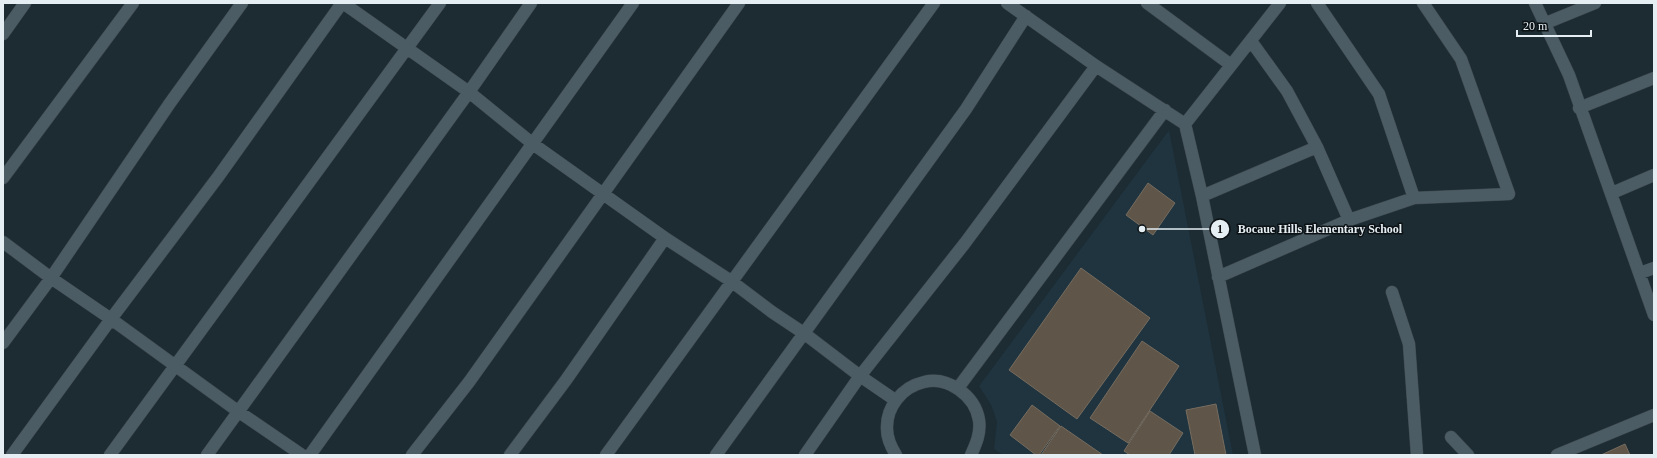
<svg xmlns="http://www.w3.org/2000/svg" width="1657" height="458" font-family="'Times New Roman',serif">
<style>
.built{fill:#1f343f}
.building{fill:#605549;stroke:#766c5f}
.lines{fill:none;stroke-linecap:round;stroke-linejoin:round}
.minor-casing{stroke:#3c484e;stroke-width:13}
.minor{stroke:#4c5c64;stroke-width:12}
.leader{fill:none;stroke:#e5eef3;stroke-width:1.5}
.callout-dot{fill:#e5eef3;stroke:#0c1215;stroke-width:1.5}
.mark-label{font-size:12px;text-anchor:middle;font-weight:bold;fill:#111}
.callout-label{font-size:12px;text-anchor:middle;font-weight:bold;fill:#e5eef3;stroke:#0c1215;stroke-width:3;stroke-linejoin:round;paint-order:stroke}
</style>
<rect width="100%" height="100%" fill="#1d2b32"/>
<path class="built" d="M 1169,130 L 1233,455 L 1003,455 L 994,449 L 997,422 L 991,405 L 979,386 Z"/>
<path class="building" d="M 1148,183 L 1175,203 L 1153,235 L 1126,215 Z
M 1081,268 L 1150,318 L 1077,419 L 1009,370 Z
M 1142,341 L 1179,366 L 1128,443 L 1090,418 Z
M 1216,404 L 1226,455 L 1195,455 L 1186,410 Z
M 1032,405 L 1060,426 L 1039,455 L 1036,455 L 1010,435 Z
M 1150,411 L 1183,433 L 1169,455 L 1130,455 L 1124,451 Z
M 1061,426 L 1103,455 L 1041,455 Z
M 1625,444 L 1630,455 L 1601,455 Z"/>
<g class="lines">
<defs>
<path id="minor" d="M 343,3 L 469,92 L 533,144 L 665,238 L 731,281 L 772,312 L 805,334 L 860,376 L 895,400
M 1007,3 L 1096,66 L 1185,124 L 1202,196 L 1255,455
M 1147,3 L 1231,65
M 1317,3 L 1379,94 L 1414,198
M 1535,3 L 1569,75 L 1654,315
M 1546,23 L 1595,3
M 3,34 L 25,3
M 1251,41 L 1287,91 L 1317,147 L 1349,220
M 1579,108 L 1654,78
M 1185,124 L 1280,3
M 3,178 L 133,3
M 1612,193 L 1654,175
M 1202,196 L 1317,147
M 3,242 L 51,278 L 111,319 L 239,412 L 302,455
M 1640,273 L 1654,268
M 1218,277 L 1349,220 L 1414,198 L 1509,194 L 1461,59 L 1423,3
M 1392,292 L 1409,344 L 1417,455
M 3,343 L 51,278 L 170,103 L 242,3
M 958,388 L 1165,110
M 1451,437 L 1468,455
M 12,455 L 111,319 L 218,177 L 342,3
M 110,455 L 440,3
M 207,455 L 469,92 L 531,3
M 310,455 L 633,3
M 412,455 L 469,382 L 739,3
M 510,455 L 566,380 L 665,238
M 606,455 L 934,3
M 716,455 L 966,109 L 1026,16
M 805,455 L 860,376 L 965,243 L 1096,66
M 896,455 C 891,447 887,439 887,429 C 886,407 902,387 924,382 C 947,376 975,395 979,420 C 981,433 976,444 971,455
M 1557,455 L 1654,415"/>
</defs>
<use href="#minor" class="minor-casing"/>
<use href="#minor" class="minor"/>
</g>
<path class="leader" d="M1142 229L1220 229"/>
<g class="callout-dot">
<circle cx="1142" cy="229" r="4"/>
<circle cx="1220" cy="229" r="10"/>
</g>
<g class="mark-label">
<text x="1220" y="233">1</text>
</g>
<g class="callout-label">
<text x="1320" y="233">Bocaue Hills Elementary School</text>
</g>
<rect width="1657" height="458" fill="none" stroke="#e5eef3" stroke-width="8"/>
<path d="M1517 30v6h74v-6" fill="none" stroke="#e5eef3" stroke-width="2"/>
<text x="1523" y="30" font-size="12" fill="#e5eef3" stroke="#0c1215" stroke-width="3" paint-order="stroke">20 m</text>
</svg>
